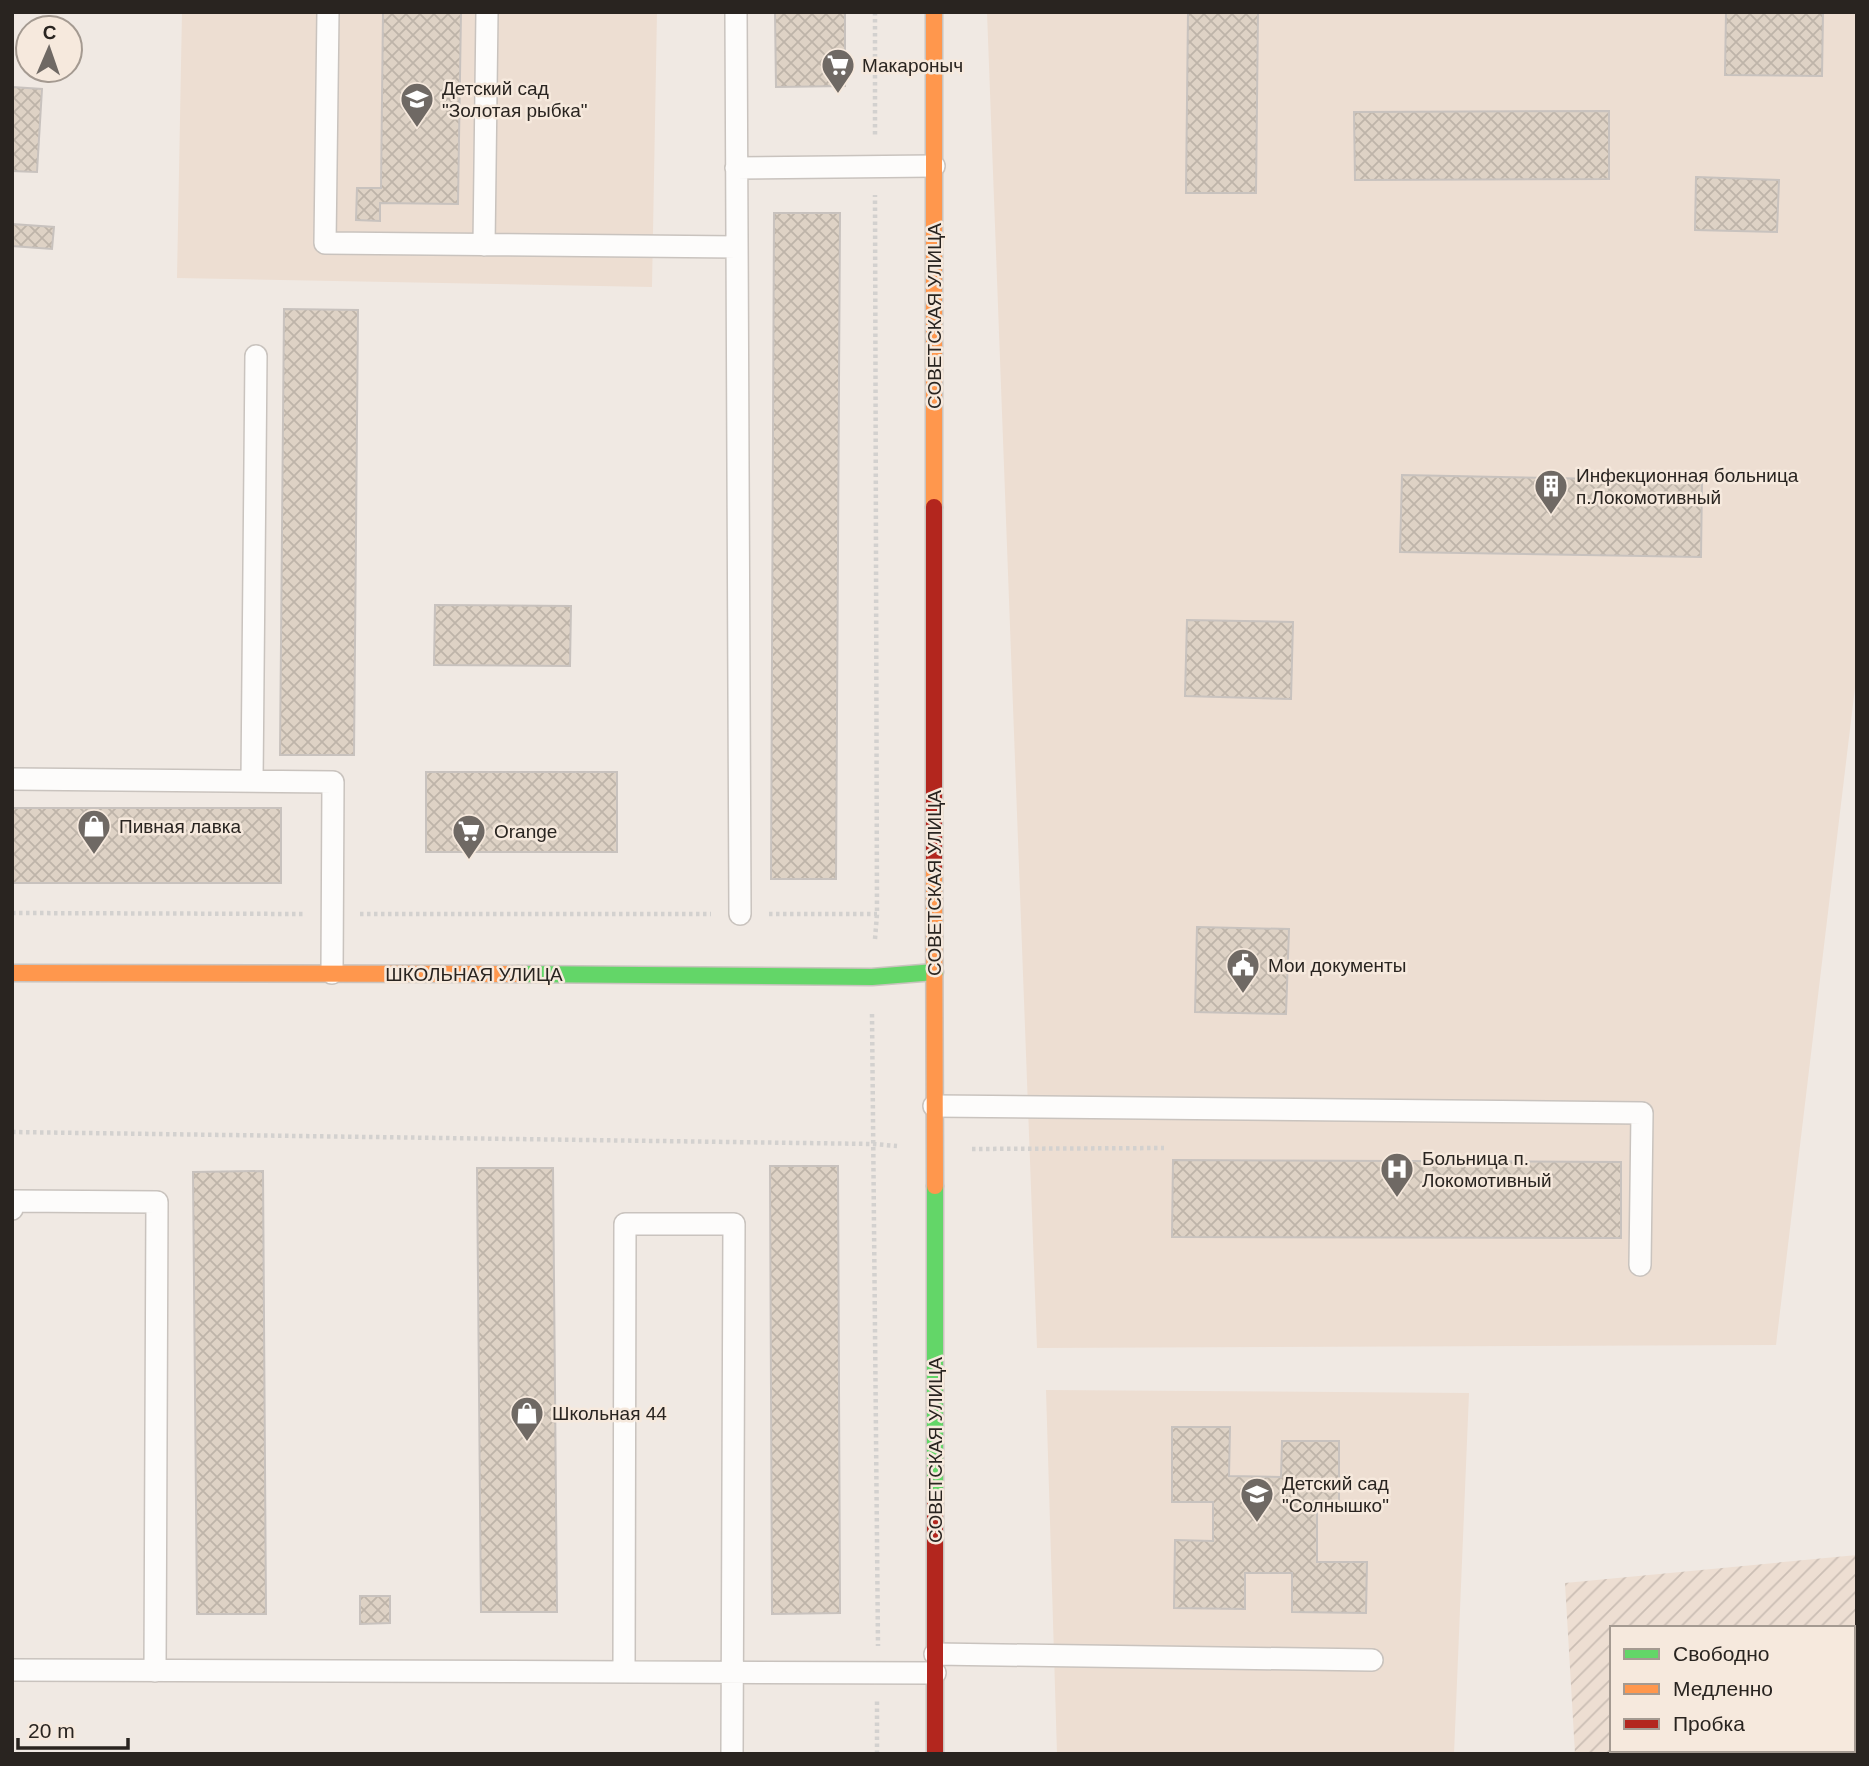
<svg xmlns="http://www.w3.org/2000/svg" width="1869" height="1766" font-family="Arial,sans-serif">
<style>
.built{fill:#edded2}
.industrial{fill:url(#industrial-furrows);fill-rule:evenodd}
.building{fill:url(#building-cross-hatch);stroke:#c8c2be;stroke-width:2}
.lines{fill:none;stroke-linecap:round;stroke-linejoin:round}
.lane-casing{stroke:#c9c3be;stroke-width:24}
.fast-casing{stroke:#c9c3be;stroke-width:19}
.slow-casing{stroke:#c9c3be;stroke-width:19}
.jam-casing{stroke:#c9c3be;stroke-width:19}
.path{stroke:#d3d1cf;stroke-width:4.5;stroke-dasharray:3.5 3.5;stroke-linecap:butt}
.lane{stroke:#fdfcfb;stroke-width:21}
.fast{stroke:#63d668;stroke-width:16}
.slow{stroke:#ff974d;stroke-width:16}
.jam{stroke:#b3261e;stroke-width:16}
.labels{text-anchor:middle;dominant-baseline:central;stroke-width:5;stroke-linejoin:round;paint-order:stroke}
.poi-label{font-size:19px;fill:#292420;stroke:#f6e9dd;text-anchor:start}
.street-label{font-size:19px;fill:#292420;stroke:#f6e9dd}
</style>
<defs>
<pattern id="industrial-furrows" width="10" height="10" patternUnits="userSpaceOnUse" patternTransform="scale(1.75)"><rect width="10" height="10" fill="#edded2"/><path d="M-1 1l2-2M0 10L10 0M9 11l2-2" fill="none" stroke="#cbbeb4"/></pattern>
<pattern id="building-cross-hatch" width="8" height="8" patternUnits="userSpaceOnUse" patternTransform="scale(1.75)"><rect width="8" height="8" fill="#ded2c5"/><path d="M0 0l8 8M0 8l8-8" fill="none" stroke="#beb4a9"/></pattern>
</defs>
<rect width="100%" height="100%" fill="#f0e9e3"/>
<path class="built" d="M 182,12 L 657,12 L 652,287 L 177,278 Z
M 987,12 L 1857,12 L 1857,671 L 1776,1345 L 1037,1348 Z
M 1046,1390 L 1469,1393 L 1454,1754 L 1057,1754 Z"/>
<path class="industrial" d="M 1857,1555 L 1857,1754 L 1575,1754 L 1565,1583 ZM 1612,1628 L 1853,1628 L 1853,1750 L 1612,1750 Z"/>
<path class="building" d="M 383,12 L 461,12 L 458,204 L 380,203 L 380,221 L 356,220 L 357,188 L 381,188 Z
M 775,12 L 845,12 L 845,86 L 776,87 Z
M 1188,12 L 1258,12 L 1256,193 L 1186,193 Z
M 1726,12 L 1823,12 L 1822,76 L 1725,75 Z
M 12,87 L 42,89 L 37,172 L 12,171 Z
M 1609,111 L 1609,179 L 1355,180 L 1354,112 Z
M 1696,177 L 1779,180 L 1777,232 L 1695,230 Z
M 774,213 L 840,213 L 836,879 L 771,879 Z
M 12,224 L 54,227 L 52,249 L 12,246 Z
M 284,309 L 358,310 L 354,755 L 280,755 Z
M 1402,475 L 1702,481 L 1701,557 L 1400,552 Z
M 435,605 L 571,606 L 570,666 L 434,665 Z
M 1187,620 L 1293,622 L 1291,699 L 1185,696 Z
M 426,772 L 617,772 L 617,852 L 426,852 Z
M 12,808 L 281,808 L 281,883 L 12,883 Z
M 1197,927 L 1289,929 L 1286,1014 L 1195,1012 Z
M 1173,1160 L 1621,1162 L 1621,1238 L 1172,1237 Z
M 770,1166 L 838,1166 L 840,1613 L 772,1614 Z
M 477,1168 L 553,1168 L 557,1612 L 481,1612 Z
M 263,1171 L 266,1614 L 197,1614 L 193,1172 Z
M 1172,1427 L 1230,1427 L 1229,1476 L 1281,1477 L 1282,1441 L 1339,1441 L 1339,1504 L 1317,1504 L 1317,1562 L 1367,1562 L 1366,1613 L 1292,1612 L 1292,1573 L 1245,1573 L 1245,1609 L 1174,1608 L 1175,1540 L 1213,1541 L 1213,1502 L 1172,1502 Z
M 360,1596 L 390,1596 L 390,1623 L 360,1624 Z"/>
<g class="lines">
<defs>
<path id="lane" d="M 328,12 L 325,243 L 737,247
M 736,12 L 740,914
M 736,168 L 934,166
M 484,245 L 487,12
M 12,779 L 333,782 L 332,973
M 252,781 L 256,356
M 934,1106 L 1642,1113 L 1640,1265
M 12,1209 L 12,1201 L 157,1202 L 155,1671
M 935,1654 L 1372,1660
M 12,1670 L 935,1673
M 624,1672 L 625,1224 L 734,1224 L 732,1754"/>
<path id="fast" d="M 518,974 L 872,977 L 935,972
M 935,1186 L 935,1498"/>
<path id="slow" d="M 934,12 L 934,507
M 934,866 L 935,1186
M 12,973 L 518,974"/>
<path id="jam" d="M 934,507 L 934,866
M 935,1498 L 935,1754"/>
</defs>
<use href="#lane" class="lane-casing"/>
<use href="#fast" class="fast-casing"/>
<use href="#slow" class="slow-casing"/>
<use href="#jam" class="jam-casing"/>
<path class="path" d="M 875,12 L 875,137
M 12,913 L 305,914
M 360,914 L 711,914
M 769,914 L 877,914
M 875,939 L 877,914 L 875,195
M 872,1014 L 878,1646
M 12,1132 L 873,1144 L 897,1146
M 972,1149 L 1164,1148
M 877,1754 L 877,1700"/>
<use href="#lane" class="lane"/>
<use href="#fast" class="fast"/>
<use href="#slow" class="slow"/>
<use href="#jam" class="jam"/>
</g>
<defs>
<symbol id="supermarket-pin" viewBox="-11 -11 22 30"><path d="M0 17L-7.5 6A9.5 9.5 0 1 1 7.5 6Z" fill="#6f6964" stroke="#f6e9dd"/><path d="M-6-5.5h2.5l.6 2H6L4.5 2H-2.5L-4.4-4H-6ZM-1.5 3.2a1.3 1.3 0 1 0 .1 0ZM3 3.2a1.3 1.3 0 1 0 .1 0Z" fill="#fff"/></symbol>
<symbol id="school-pin" viewBox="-11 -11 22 30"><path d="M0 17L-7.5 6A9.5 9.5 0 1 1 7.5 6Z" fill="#6f6964" stroke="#f6e9dd"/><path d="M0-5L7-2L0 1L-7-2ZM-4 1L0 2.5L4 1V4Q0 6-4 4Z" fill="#fff"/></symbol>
<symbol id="building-pin" viewBox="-11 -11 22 30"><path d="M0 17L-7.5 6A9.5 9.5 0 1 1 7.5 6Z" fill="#6f6964" stroke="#f6e9dd"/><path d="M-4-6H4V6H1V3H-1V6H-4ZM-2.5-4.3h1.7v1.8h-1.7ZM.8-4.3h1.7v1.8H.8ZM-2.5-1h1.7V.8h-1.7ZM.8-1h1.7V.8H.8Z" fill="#fff"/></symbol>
<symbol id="shop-pin" viewBox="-11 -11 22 30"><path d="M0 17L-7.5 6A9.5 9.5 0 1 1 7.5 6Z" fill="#6f6964" stroke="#f6e9dd"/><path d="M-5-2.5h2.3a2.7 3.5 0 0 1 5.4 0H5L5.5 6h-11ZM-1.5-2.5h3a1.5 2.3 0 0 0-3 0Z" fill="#fff"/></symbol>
<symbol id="civic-pin" viewBox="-11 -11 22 30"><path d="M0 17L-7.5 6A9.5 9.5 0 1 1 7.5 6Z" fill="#6f6964" stroke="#f6e9dd"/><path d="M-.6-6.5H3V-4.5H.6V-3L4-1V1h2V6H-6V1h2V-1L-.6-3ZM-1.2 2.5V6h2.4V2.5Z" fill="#fff"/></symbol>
<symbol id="hospital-pin" viewBox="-11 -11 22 30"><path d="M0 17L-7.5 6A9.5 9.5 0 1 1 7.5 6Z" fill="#6f6964" stroke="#f6e9dd"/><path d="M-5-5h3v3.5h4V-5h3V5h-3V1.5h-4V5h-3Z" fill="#fff"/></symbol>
</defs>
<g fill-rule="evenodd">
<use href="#supermarket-pin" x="819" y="46" width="38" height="52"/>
<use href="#school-pin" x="398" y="80" width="38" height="52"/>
<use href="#building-pin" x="1532" y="467" width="38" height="52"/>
<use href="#shop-pin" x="75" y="807" width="38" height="52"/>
<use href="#supermarket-pin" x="450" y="812" width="38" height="52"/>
<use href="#civic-pin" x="1224" y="946" width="38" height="52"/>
<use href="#hospital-pin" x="1378" y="1150" width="38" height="52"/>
<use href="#shop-pin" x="508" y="1394" width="38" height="52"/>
<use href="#school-pin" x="1238" y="1475" width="38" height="52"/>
</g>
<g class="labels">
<g class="poi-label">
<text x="862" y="65">Макароныч</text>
<text x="442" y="88">Детский сад<tspan x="442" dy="22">"Золотая рыбка"</tspan></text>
<text x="1576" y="475">Инфекционная больница<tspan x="1576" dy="22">п.Локомотивный</tspan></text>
<text x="119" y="826">Пивная лавка</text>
<text x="494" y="831">Orange</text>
<text x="1268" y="965">Мои документы</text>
<text x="1422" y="1158">Больница п.<tspan x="1422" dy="22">Локомотивный</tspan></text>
<text x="552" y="1413">Школьная 44</text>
<text x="1282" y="1483">Детский сад<tspan x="1282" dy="22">"Солнышко"</tspan></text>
</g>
<g class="street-label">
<text transform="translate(934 316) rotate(-90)">СОВЕТСКАЯ УЛИЦА</text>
<text transform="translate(934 883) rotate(-90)">СОВЕТСКАЯ УЛИЦА</text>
<text x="474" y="974">ШКОЛЬНАЯ УЛИЦА</text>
<text transform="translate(935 1450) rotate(-90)">СОВЕТСКАЯ УЛИЦА</text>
</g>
</g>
<rect width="1869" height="1766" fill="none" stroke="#292420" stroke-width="28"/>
<rect x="1610" y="1626" width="245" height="126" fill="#f6e9dd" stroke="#a49a91" stroke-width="2"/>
<rect x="1624" y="1649" width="35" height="10" fill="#63d668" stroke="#a49a91" stroke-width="2"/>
<text x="1673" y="1661" font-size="21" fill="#292420">Свободно</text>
<rect x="1624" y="1684" width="35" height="10" fill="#ff974d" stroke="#a49a91" stroke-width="2"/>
<text x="1673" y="1696" font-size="21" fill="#292420">Медленно</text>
<rect x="1624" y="1719" width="35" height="10" fill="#b3261e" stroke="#a49a91" stroke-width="2"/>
<text x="1673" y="1731" font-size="21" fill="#292420">Пробка</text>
<g transform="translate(49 49) rotate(2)"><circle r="33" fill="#f6e9dd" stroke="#a49a91" stroke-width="2"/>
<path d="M0-5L12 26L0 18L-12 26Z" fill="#6f6964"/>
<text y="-10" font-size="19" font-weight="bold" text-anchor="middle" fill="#292420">С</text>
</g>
<path d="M18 1738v10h110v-10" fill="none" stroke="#292420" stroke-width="3.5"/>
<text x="28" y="1738" font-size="21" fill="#292420" stroke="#f6e9dd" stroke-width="5" paint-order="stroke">20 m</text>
</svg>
